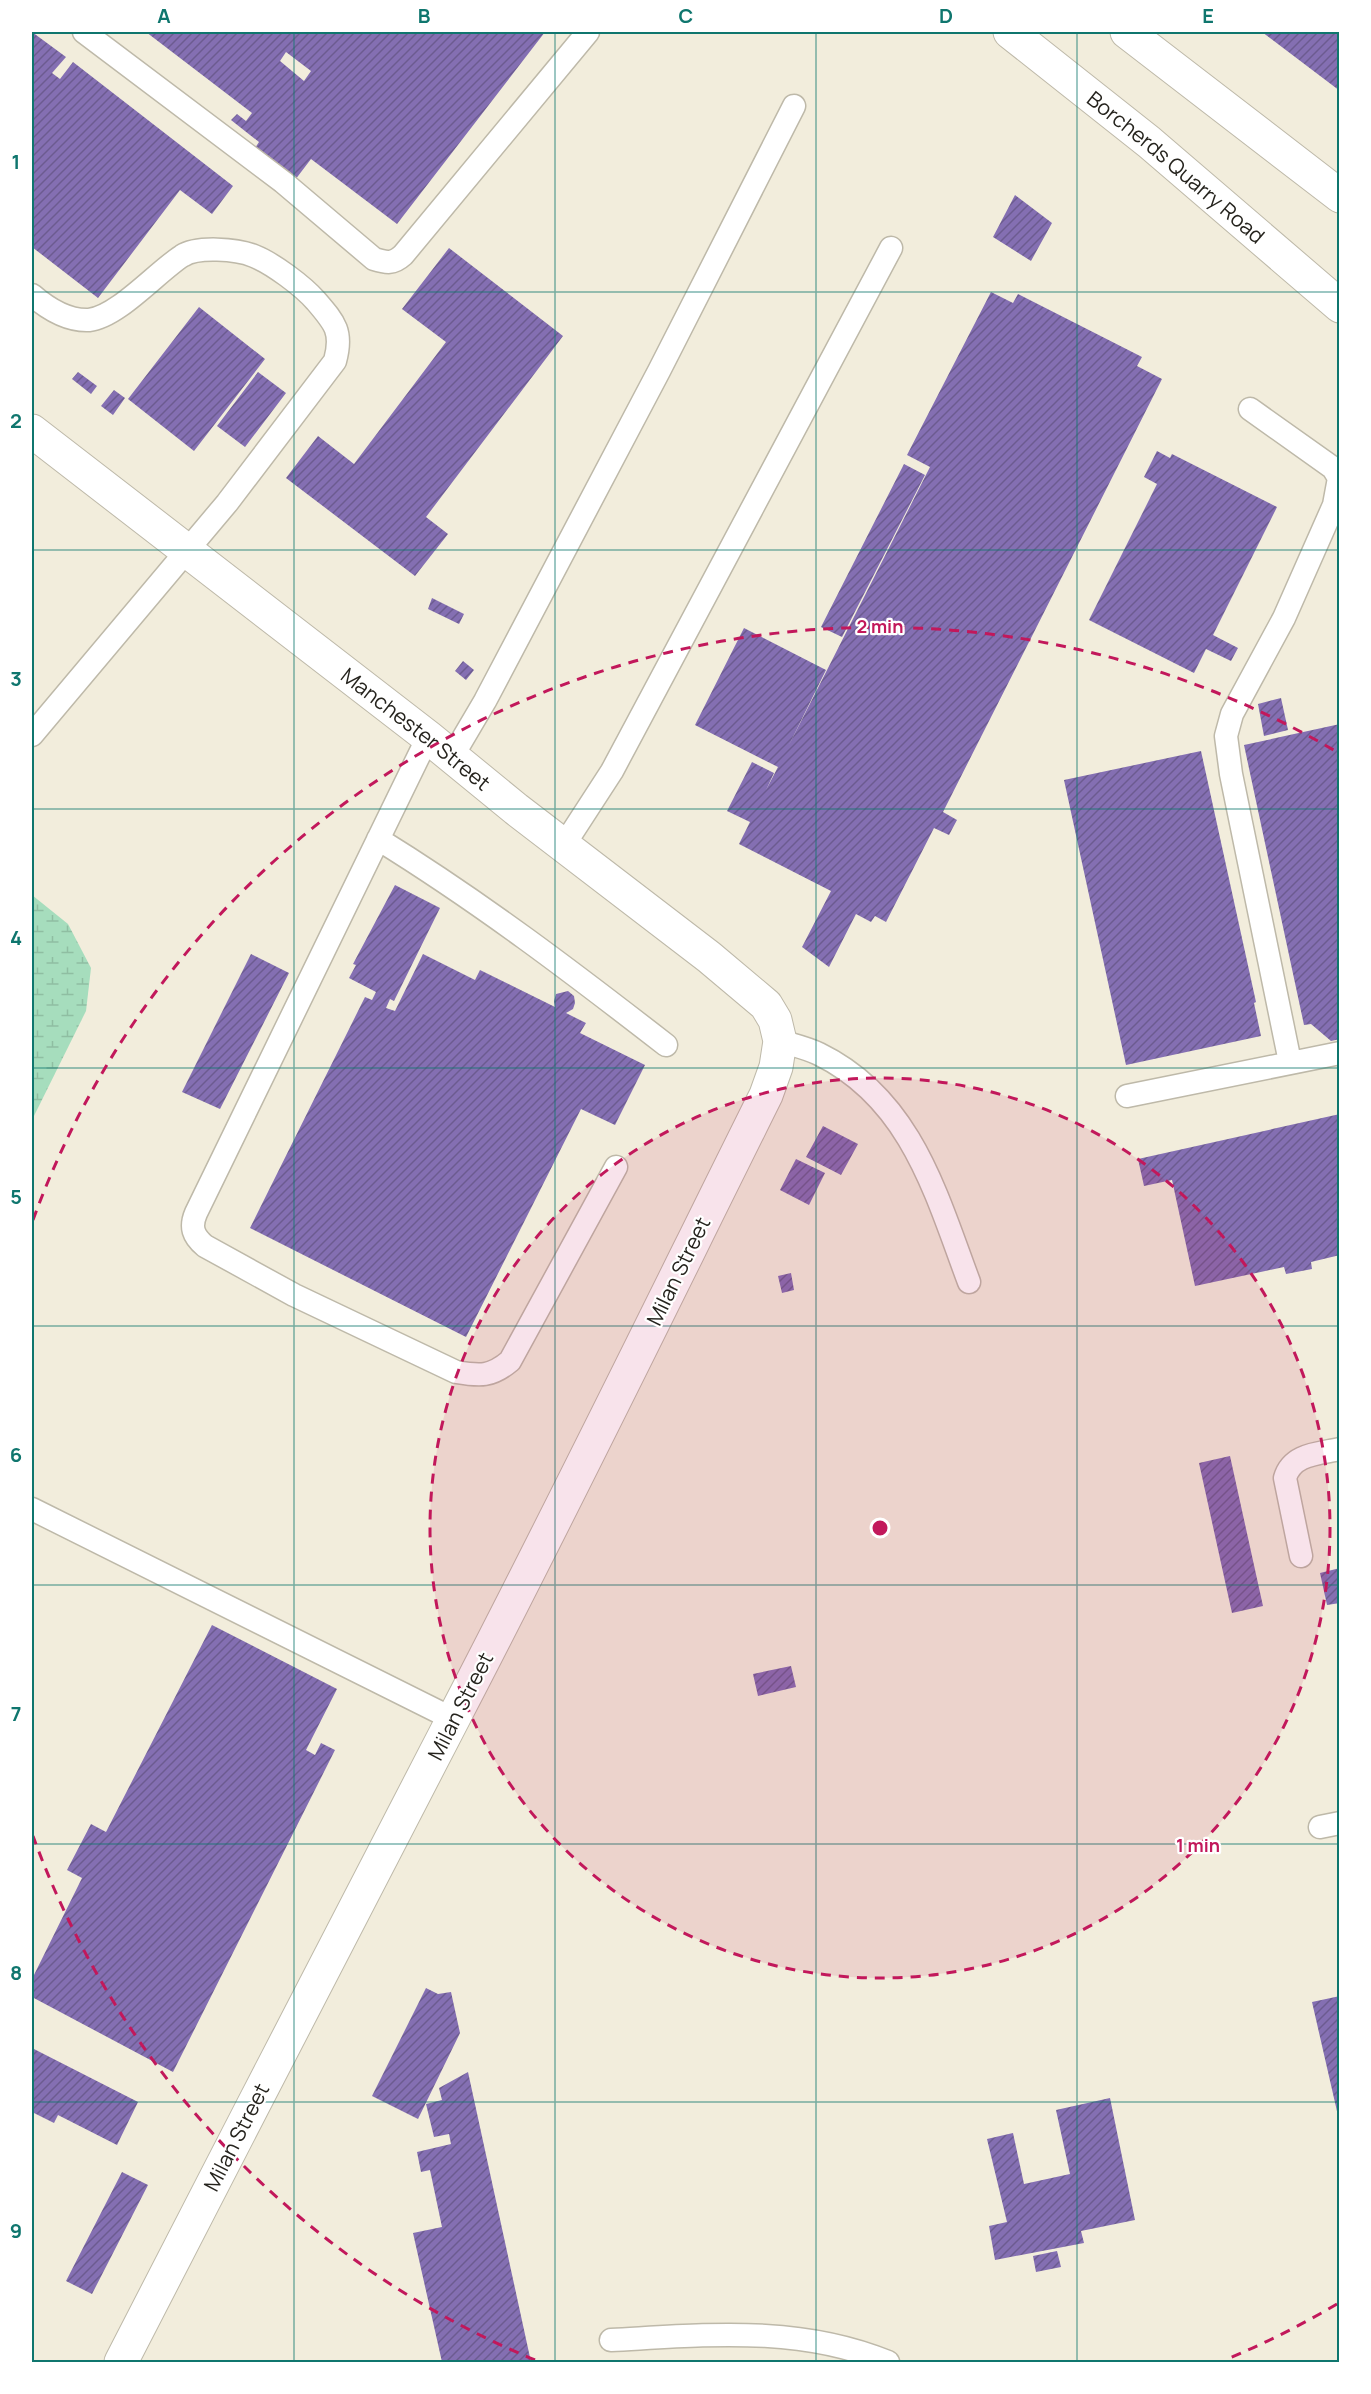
<svg xmlns="http://www.w3.org/2000/svg" width="1371" height="2394" font-family="Manrope,sans-serif">
<style>
.wetland{fill:url(#wetland-marsh)}
.building{fill:url(#building-hatch);fill-rule:evenodd}
.lines{fill:none;stroke-linecap:round;stroke-linejoin:round}
.lane-casing{stroke:#beb9a9;stroke-width:25}
.street-casing{stroke:#beb9a9;stroke-width:35}
.secondary-casing{stroke:#beb9a9;stroke-width:35}
.lane{stroke:#fff;stroke-width:22}
.street{stroke:#fff;stroke-width:33}
.secondary{stroke:#fff;stroke-width:33}
.grid{fill:none;stroke:#0f766e;stroke-width:1.5;stroke-opacity:0.55}
.ring{fill:none;stroke:#c2185b;stroke-width:3;stroke-dasharray:10 8}
.labels{text-anchor:middle;dominant-baseline:central;stroke-width:4.5;stroke-linejoin:round;paint-order:stroke}
.street-label{font-size:21px;fill:#26241e;stroke:#fff}
.centre{fill:#c2185b;stroke:#fff;stroke-width:3}
.ring-label{font-size:18px;text-anchor:middle;font-weight:bold;fill:#c2185b;stroke:#fff;stroke-width:4.5;stroke-linejoin:round;paint-order:stroke}
.neatline{fill:none;stroke:#0f766e;stroke-width:2}
.grid-label{font-size:20px;text-anchor:middle;font-weight:bold;fill:#0f766e}
</style>
<defs>
<pattern id="wetland-marsh" width="20" height="14" patternUnits="userSpaceOnUse" patternTransform="scale(1.5)"><rect width="20" height="14" fill="#a6ddbd"/><path d="M1 5h8M5 5V1M11 12h8M15 12V8" fill="none" stroke="#8fbea2"/></pattern>
<pattern id="building-hatch" width="6" height="6" patternUnits="userSpaceOnUse" patternTransform="scale(1.5)"><rect width="6" height="6" fill="#846fb2"/><path d="M-1 1l2-2M0 6l6-6M5 7l2-2" fill="none" stroke="#6c5b90"/></pattern>
</defs>
<rect width="100%" height="100%" fill="#f2eddc"/>
<path class="wetland" d="M 32,895 L 68,924 L 91,968 L 86,1011 L 32,1120 Z"/>
<path class="building" d="M 32,32 L 66,57 L 52,73 L 60,79 L 73,62 L 233,186 L 212,214 L 180,190 L 98,298 L 32,247 Z
M 146,32 L 545,32 L 397,224 L 311,159 L 295,180 L 255,148 L 259,142 L 231,120 L 237,114 L 246,121 L 252,113 ZM 286,52 L 311,71 L 304,81 L 280,61 Z
M 1262,32 L 1340,32 L 1340,91 Z
M 1015,195 L 1052,223 L 1031,261 L 993,237 Z
M 449,248 L 563,336 L 426,517 L 448,534 L 415,576 L 286,478 L 318,436 L 354,464 L 446,342 L 402,309 Z
M 991,292 L 1013,303 L 1018,294 L 1142,357 L 1137,366 L 1162,379 L 943,812 L 957,820 L 949,835 L 934,828 L 886,922 L 875,916 L 871,922 L 856,914 L 829,967 L 802,947 L 831,891 L 739,844 L 750,822 L 727,811 L 752,762 L 774,773 L 766,790 L 778,767 L 695,725 L 744,628 L 826,670 L 789,745 L 930,467 L 907,455 Z
M 199,307 L 265,359 L 194,451 L 128,399 Z
M 78,372 L 97,386 L 91,394 L 72,379 Z
M 258,372 L 286,393 L 245,447 L 217,426 Z
M 114,390 L 125,398 L 113,415 L 101,406 Z
M 1157,451 L 1170,458 L 1172,454 L 1277,507 L 1213,635 L 1238,648 L 1231,661 L 1206,649 L 1194,673 L 1089,620 L 1157,484 L 1144,477 Z
M 904,464 L 925,475 L 842,637 L 821,627 Z
M 432,598 L 464,614 L 459,624 L 428,609 Z
M 463,661 L 474,670 L 466,680 L 455,671 Z
M 1281,698 L 1288,730 L 1264,736 L 1258,704 Z
M 1340,724 L 1340,1039 L 1331,1041 L 1311,1024 L 1304,1025 L 1244,745 Z
M 1201,751 L 1256,1002 L 1254,1003 L 1261,1036 L 1126,1065 L 1064,780 Z
M 395,885 L 440,908 L 394,1001 L 390,999 L 386,1008 L 395,1011 L 423,954 L 475,980 L 480,970 L 555,1007 L 554,1001 L 556,994 L 568,991 L 574,996 L 575,1003 L 573,1009 L 566,1013 L 586,1023 L 580,1033 L 645,1065 L 615,1125 L 581,1109 L 466,1337 L 250,1228 L 365,997 L 372,1000 L 376,992 L 349,978 L 356,965 L 353,964 Z
M 251,954 L 289,973 L 220,1109 L 182,1092 Z
M 1340,1114 L 1340,1255 L 1311,1262 L 1312,1269 L 1286,1274 L 1284,1267 L 1195,1286 L 1172,1180 L 1144,1186 L 1138,1159 Z
M 823,1126 L 858,1144 L 841,1175 L 806,1157 Z
M 796,1159 L 825,1173 L 809,1205 L 780,1190 Z
M 791,1273 L 794,1290 L 782,1293 L 778,1276 Z
M 1230,1456 L 1263,1606 L 1232,1613 L 1199,1463 Z
M 1340,1568 L 1340,1603 L 1327,1605 L 1320,1573 Z
M 212,1625 L 337,1689 L 306,1750 L 315,1755 L 321,1743 L 335,1750 L 173,2072 L 32,1997 L 32,1979 L 82,1878 L 67,1870 L 91,1824 L 106,1832 Z
M 791,1666 L 796,1687 L 758,1696 L 753,1674 Z
M 426,1988 L 438,1994 L 451,1992 L 460,2033 L 418,2119 L 372,2096 Z
M 1340,1996 L 1340,2120 L 1339,2120 L 1312,2002 Z
M 32,2048 L 138,2102 L 117,2145 L 58,2115 L 54,2123 L 32,2112 Z
M 468,2072 L 531,2362 L 442,2362 L 413,2233 L 442,2227 L 430,2170 L 421,2172 L 417,2152 L 451,2144 L 449,2134 L 434,2137 L 426,2104 L 442,2100 L 439,2088 Z
M 1110,2098 L 1135,2220 L 1081,2231 L 1084,2243 L 995,2260 L 989,2226 L 1007,2222 L 987,2139 L 1013,2133 L 1024,2184 L 1070,2174 L 1056,2110 Z
M 122,2172 L 148,2185 L 92,2294 L 66,2281 Z
M 1057,2251 L 1061,2267 L 1036,2272 L 1033,2256 Z"/>
<g class="lines">
<defs>
<path id="lane" d="M 84,32 L 283,182 L 374,259 C 387,263 393,264 403,255 L 588,32
M 32,295 C 47,308 68,321 89,320 C 118,317 158,271 182,256 C 197,246 237,249 254,256 C 272,263 303,286 316,301 C 335,323 343,332 335,361 L 227,503 L 32,735
M 1250,409 L 1333,468 L 1339,478 L 1334,505 L 1284,618 L 1232,714 L 1226,736 L 1231,774 L 1290,1062
M 428,737 L 196,1213 C 190,1227 193,1236 205,1246 L 294,1295 L 456,1372 C 480,1376 491,1377 510,1361 L 616,1167
M 452,757 L 485,701 L 659,371 L 794,106
M 378,839 C 480,902 572,972 666,1045
M 564,845 L 612,771 L 891,248
M 780,1041 C 793,1045 807,1048 819,1054 C 911,1099 936,1194 969,1282
M 1127,1096 L 1340,1053
M 32,1509 L 453,1719
M 1301,1556 L 1285,1478 C 1292,1454 1317,1454 1340,1449
M 1320,1827 L 1340,1823
M 611,2340 C 706,2335 798,2325 888,2362"/>
<g id="street">
<path id="s1" d="M 32,431 L 428,737 L 516,809 L 709,957 L 766,1005 L 775,1020 L 780,1041 L 776,1067 L 766,1095 C 662,1304 560,1514 452,1721 C 341,1935 231,2148 121,2362"/>
</g>
<g id="secondary">
<path id="s2" d="M 1010,32 L 1149,142 L 1340,306"/>
<path d="M 1127,32 L 1340,196"/>
</g>
</defs>
<use href="#lane" class="lane-casing"/>
<use href="#street" class="street-casing"/>
<use href="#secondary" class="secondary-casing"/>
<use href="#lane" class="lane"/>
<use href="#street" class="street"/>
<use href="#secondary" class="secondary"/>
</g>
<path class="grid" d="M 294,32 L 294,2362M 555,32 L 555,2362M 816,32 L 816,2362M 1077,32 L 1077,2362M 32,292 L 1340,292M 32,550 L 1340,550M 32,809 L 1340,809M 32,1068 L 1340,1068M 32,1326 L 1340,1326M 32,1585 L 1340,1585M 32,1844 L 1340,1844M 32,2102 L 1340,2102"/>
<circle cx="880" cy="1528" r="450" fill="#c2185b" fill-opacity=".12"/>
<g class="ring">
<circle cx="880" cy="1528" r="450"/>
<path d="M1337 2304A901 901 0 0 1 1225 2360M535 2360A901 901 0 0 1 33 1836M33 1220A901 901 0 0 1 1337 752"/>
</g>
<g class="labels">
<g class="street-label">
<text stroke="none"><textPath href="#s2" startOffset="214">Borcherds Quarry Road</textPath></text>
<text stroke="none"><textPath href="#s1" startOffset="486">Manchester Street</textPath></text>
<text transform="translate(678 1271) rotate(-64)">Milan Street</text>
<text transform="translate(460 1706) rotate(-63)">Milan Street</text>
<text transform="translate(236 2137) rotate(-63)">Milan Street</text>
</g>
</g>
<circle cx="880" cy="1528" r="9" class="centre"/>
<g class="ring-label">
<text x="880" y="633">2 min</text>
<text x="1198" y="1852">1 min</text>
</g>
<rect width="1371" height="2394" fill="none" stroke="#ffffff" stroke-width="66"/>
<rect x="33" y="33" width="1305" height="2328" class="neatline"/>
<g class="grid-label">
<text x="164" y="23">A</text>
<text x="424" y="23">B</text>
<text x="686" y="23">C</text>
<text x="946" y="23">D</text>
<text x="1208" y="23">E</text>
<text x="16" y="169">1</text>
<text x="16" y="428">2</text>
<text x="16" y="686">3</text>
<text x="16" y="945">4</text>
<text x="16" y="1204">5</text>
<text x="16" y="1462">6</text>
<text x="16" y="1721">7</text>
<text x="16" y="1980">8</text>
<text x="16" y="2238">9</text>
</g>
</svg>
